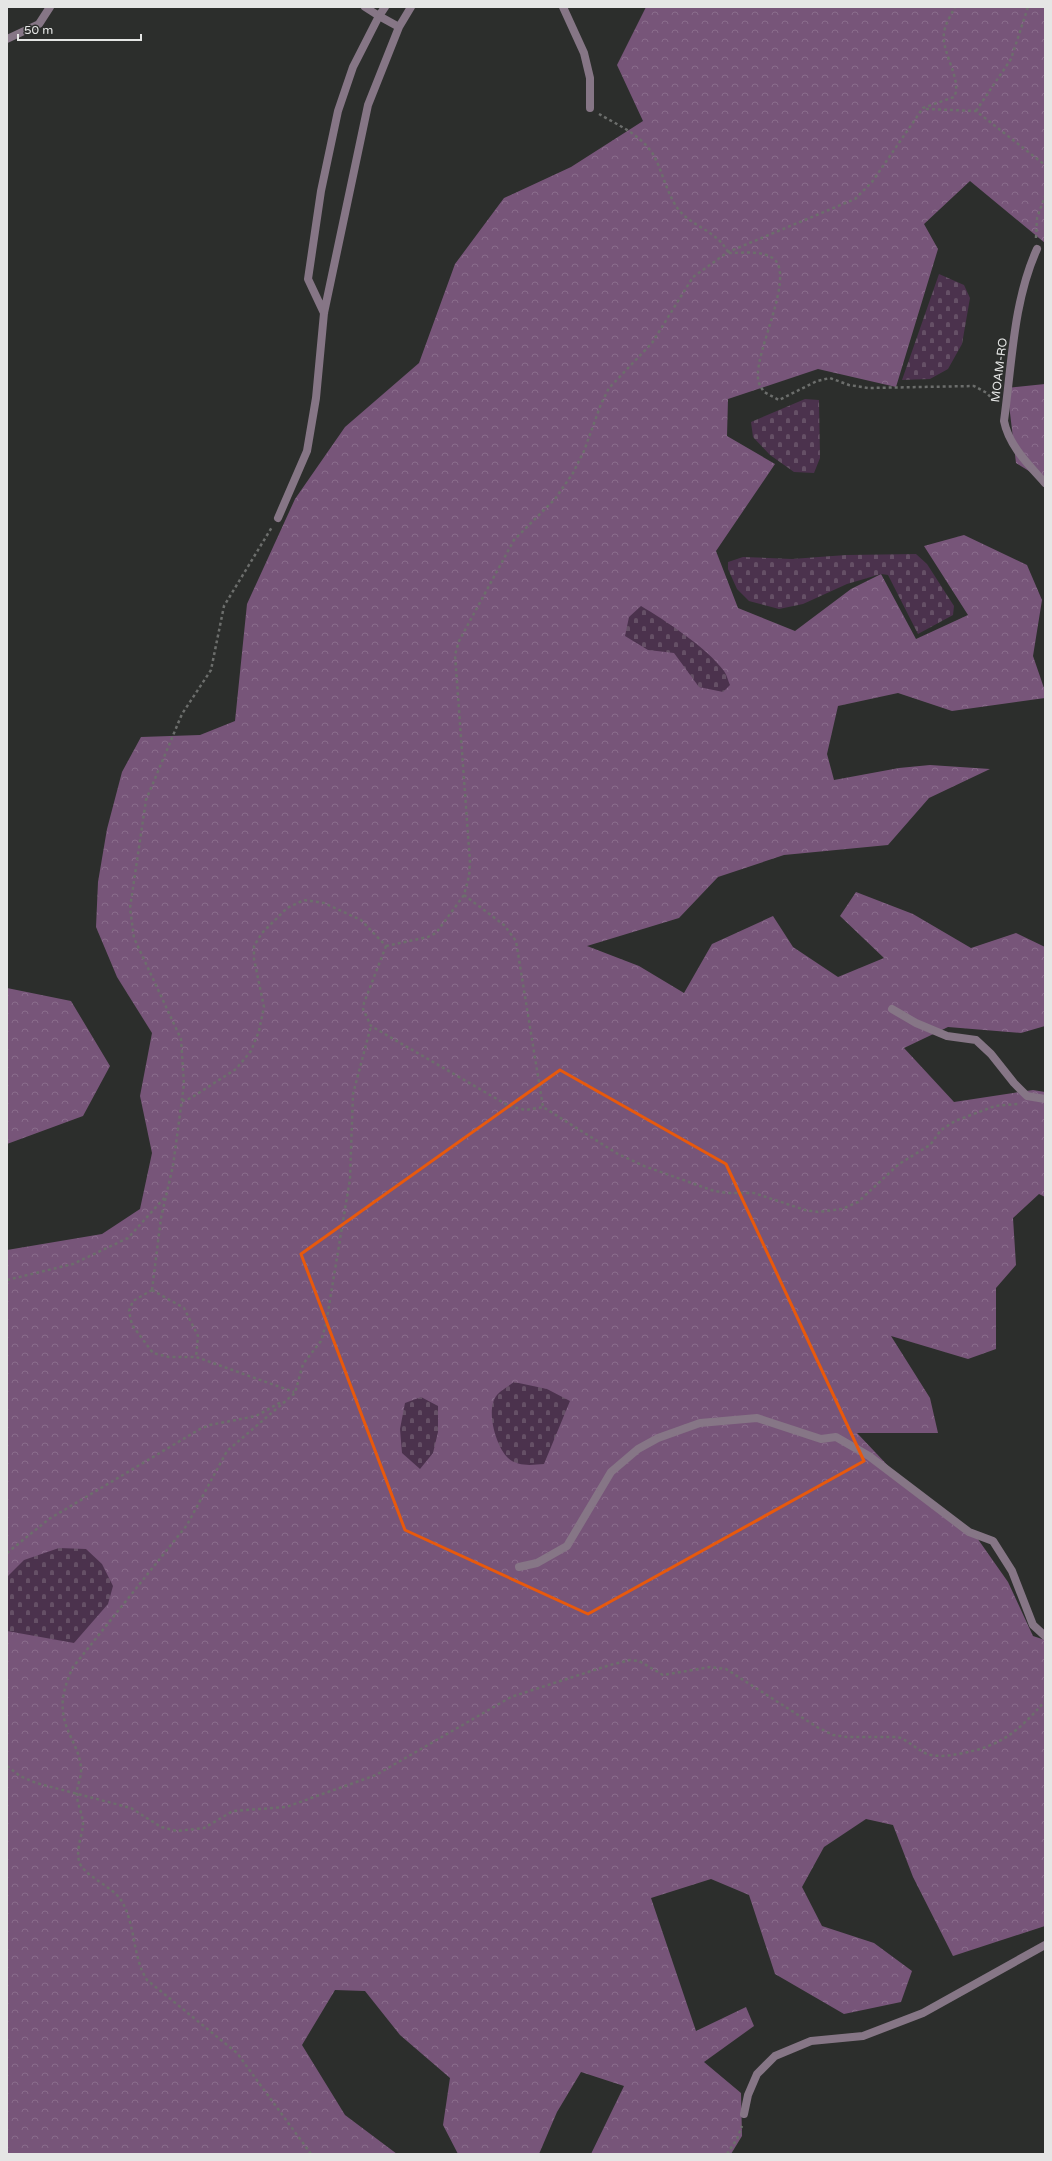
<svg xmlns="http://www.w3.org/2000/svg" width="1052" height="2161" font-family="'Varela Round',sans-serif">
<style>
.forest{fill:url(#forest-crowns)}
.cemetery{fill:url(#cemetery-stones)}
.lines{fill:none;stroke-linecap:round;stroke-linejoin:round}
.path{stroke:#6c6e6c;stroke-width:2.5;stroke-dasharray:3 3;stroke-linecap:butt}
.lane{stroke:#867686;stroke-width:8}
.street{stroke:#867686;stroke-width:8}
.marked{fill:none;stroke:#e8590c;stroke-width:3;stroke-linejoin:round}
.labels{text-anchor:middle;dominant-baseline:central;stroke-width:3;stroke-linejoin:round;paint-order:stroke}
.street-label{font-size:12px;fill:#e5e6e5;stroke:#2c2e2c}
</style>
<defs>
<pattern id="forest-crowns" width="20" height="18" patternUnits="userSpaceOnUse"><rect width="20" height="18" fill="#775579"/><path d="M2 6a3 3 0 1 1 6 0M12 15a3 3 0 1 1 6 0" fill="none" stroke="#8a6d8c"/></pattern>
<pattern id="cemetery-stones" width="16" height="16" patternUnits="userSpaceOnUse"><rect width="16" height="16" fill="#4b324d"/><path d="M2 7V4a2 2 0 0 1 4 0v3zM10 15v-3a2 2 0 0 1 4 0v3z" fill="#655066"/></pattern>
</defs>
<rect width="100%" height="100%" fill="#2c2e2c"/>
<path class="forest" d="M 646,7 L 1045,7 L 1045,243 L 970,181 L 924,224 L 938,249 L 896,387 L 818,369 L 728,399 L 727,436 L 775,464 L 716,551 L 738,608 L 795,631 L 851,589 L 881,574 L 916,639 L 968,615 L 924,546 L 964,535 L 1027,565 L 1042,600 L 1033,656 L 1045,691 L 1045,698 L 952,711 L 898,693 L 838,706 L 827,754 L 834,780 L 899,768 L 930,765 L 990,769 L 929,798 L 888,845 L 784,855 L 718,877 L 679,918 L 587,946 L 639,966 L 684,993 L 712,944 L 773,916 L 793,947 L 838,977 L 884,958 L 840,916 L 856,892 L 913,914 L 971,948 L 1016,933 L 1045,947 L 1045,1026 L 1021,1033 L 948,1027 L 904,1048 L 954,1102 L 1033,1090 L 1045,1092 L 1045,1197 L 1039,1194 L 1013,1218 L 1016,1265 L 996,1288 L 996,1349 L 968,1359 L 891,1336 L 930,1398 L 938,1433 L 857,1433 L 911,1490 L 975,1535 L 1008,1582 L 1033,1636 L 1045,1640 L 1045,1926 L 953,1956 L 913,1877 L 893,1825 L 866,1819 L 824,1847 L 802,1887 L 822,1926 L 874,1943 L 912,1971 L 901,2002 L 844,2014 L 775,1974 L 749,1895 L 711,1879 L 651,1898 L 696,2031 L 746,2007 L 754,2026 L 704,2062 L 741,2093 L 742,2136 L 731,2154 L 591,2154 L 624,2086 L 581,2072 L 557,2112 L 539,2154 L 458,2154 L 443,2125 L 450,2078 L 400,2035 L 365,1991 L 335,1990 L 302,2045 L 345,2115 L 397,2154 L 7,2154 L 7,1250 L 102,1234 L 140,1209 L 152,1153 L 140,1096 L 152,1033 L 117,977 L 96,927 L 98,882 L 107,829 L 122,772 L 141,737 L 200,735 L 235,721 L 247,604 L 295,499 L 345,427 L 419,363 L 455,264 L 504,198 L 571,167 L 643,121 L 617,65 Z
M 1045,384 L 1045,481 L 1016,463 L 1007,388 Z
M 7,988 L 71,1001 L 110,1066 L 83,1116 L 7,1144 Z"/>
<path class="cemetery" d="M 939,274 L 964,285 L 970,298 L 962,344 L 948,369 L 930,379 L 902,380 Z
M 805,399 L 819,400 L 820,458 L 814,473 L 794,472 L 770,455 L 753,437 L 751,422 Z
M 916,554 L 927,564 L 954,606 L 953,615 L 918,634 L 888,575 L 881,574 L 847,584 L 803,604 L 779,609 L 749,601 L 737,589 L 728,569 L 728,562 L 743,557 L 792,559 L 846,555 Z
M 641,606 C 666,621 706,647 724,671 C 727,675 728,681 730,685 L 723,692 L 699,687 L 674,653 L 648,650 L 625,636 L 629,617 Z
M 514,1382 L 547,1389 L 570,1401 L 544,1464 C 532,1465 518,1467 508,1458 C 496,1447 485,1409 497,1395 C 501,1390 509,1386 514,1382 Z
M 421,1397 L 438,1406 L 438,1432 L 433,1453 L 420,1469 L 402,1453 L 400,1429 L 405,1403 Z
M 59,1548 L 86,1549 L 102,1564 L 113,1586 L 108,1604 L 74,1643 L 7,1631 L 7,1577 L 24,1560 Z"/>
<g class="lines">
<path class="path" d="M 926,109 L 976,111 L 1045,165
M 976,111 L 1011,59 L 1028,7
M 599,114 C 618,125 643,136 654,156 C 663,173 667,194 678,209 C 692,227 716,230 728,252
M 1036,238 L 1037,218 L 1045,196
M 729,253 C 743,253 762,250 774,259 C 795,277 755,351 758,378 C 758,383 761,387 764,392 L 779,400 L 817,381 L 830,378 L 849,385 L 868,388 L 974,386 L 987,393 L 995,403
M 464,895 L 504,925 L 516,941 L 543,1107 L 618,1154 L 644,1166 L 714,1191 L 727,1193 L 754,1193 L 805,1210 L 818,1212 L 842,1209 L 858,1202 L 899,1164 L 930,1145 L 941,1130 L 955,1121 L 995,1106 L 1018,1104
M 386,946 L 428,937 L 436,933 L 464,895 L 469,876 L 470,862 L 455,655 L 459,641 L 514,540 L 555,499 L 573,473 L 584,451 L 601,404 L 609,388 L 652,343 L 693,277 L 728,252 L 855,199 L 872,182 L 923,108 L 954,97 C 963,81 941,52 944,33 C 945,24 951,15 955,7
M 386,946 L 364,1003 L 363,1009 L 371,1026 L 509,1106 L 525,1110 L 543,1107
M 182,1101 L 191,1098 L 236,1069 L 251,1051 L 259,1031 L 264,1007 L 254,959 L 254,946 L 262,933 L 287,908 L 304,900 L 324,903 L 361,920 L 386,946
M 7,1280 L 73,1264 L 128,1238 L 166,1196 L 173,1166 L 184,1084 L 181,1039 L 134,938 L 130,908 L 146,800 L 182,714 L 211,670 L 224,606 L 272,527
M 152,1290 L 133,1301 L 129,1311 L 132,1325 L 153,1353 L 169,1357 L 196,1357 L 294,1392
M 152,1290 L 161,1218 L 166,1196
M 152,1290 L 184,1308 L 198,1336 L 196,1357
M 7,1553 L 49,1519 L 200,1429 L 210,1425 L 256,1416 L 281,1402
M 7,1766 L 20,1776 L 36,1783 L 131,1808 L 161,1827 L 177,1831 L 204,1828 L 233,1811 L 286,1807 L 376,1775 L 511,1697 L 610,1665 L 630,1660 L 639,1661 L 663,1675 L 710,1667 L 726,1669 L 817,1727 L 833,1735 L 847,1737 L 898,1737 C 909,1741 916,1749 927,1754 C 936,1757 948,1756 958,1754 C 1000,1747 1018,1732 1045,1701
M 311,2154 L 237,2053 L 147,1980 C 132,1957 136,1924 121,1900 C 112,1886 83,1876 79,1861 C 76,1849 82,1836 83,1825 C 83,1814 77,1805 77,1795 C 76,1786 82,1778 81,1768 C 80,1748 64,1731 63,1711 C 61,1696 67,1680 73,1667 L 187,1525 L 227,1451 L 295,1393 L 303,1364 L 321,1341 L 326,1324 L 350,1179 L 353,1094 L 371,1026
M 727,2154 L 737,2139 L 742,2126"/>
<path class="lane" d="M 563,7 L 584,53 L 590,78 L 590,108
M 892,1009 L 916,1023 L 947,1036 L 976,1040 L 991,1054 L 1014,1083 L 1027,1096 L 1045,1099
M 519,1567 L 537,1563 L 567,1546 L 611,1472 L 638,1449 L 658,1438 L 700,1423 L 757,1418 L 821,1439 L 836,1437 L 869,1456 L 969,1532 L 993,1541 L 1012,1571 L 1033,1625 L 1045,1636
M 744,2114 L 748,2095 L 757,2074 L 775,2056 L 811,2041 L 863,2036 L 923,2013 L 1045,1945"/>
<path class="street" d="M 365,7 L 379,16 L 385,7
M 7,39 L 39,24 L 50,7
M 1037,249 C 1013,302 1012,364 1004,421 C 1009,446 1029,465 1045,483
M 324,313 L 308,279 L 321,191 L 338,111 L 353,67 L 379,16 L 399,27
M 278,518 L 307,451 L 316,398 L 324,313 L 368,105 L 399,27 L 411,7"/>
</g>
<path class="marked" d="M 560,1070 L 726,1164 L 864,1461 L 588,1614 L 405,1530 L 301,1254 Z"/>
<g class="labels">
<g class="street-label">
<text transform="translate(999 370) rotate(-83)">MOAM-RO</text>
</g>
</g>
<rect width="1052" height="2161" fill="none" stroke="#e5e6e5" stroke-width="16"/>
<path d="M18 34v6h123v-6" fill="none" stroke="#e5e6e5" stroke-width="2"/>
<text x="24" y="34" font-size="12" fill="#e5e6e5" stroke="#2c2e2c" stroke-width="3" paint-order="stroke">50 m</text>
</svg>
